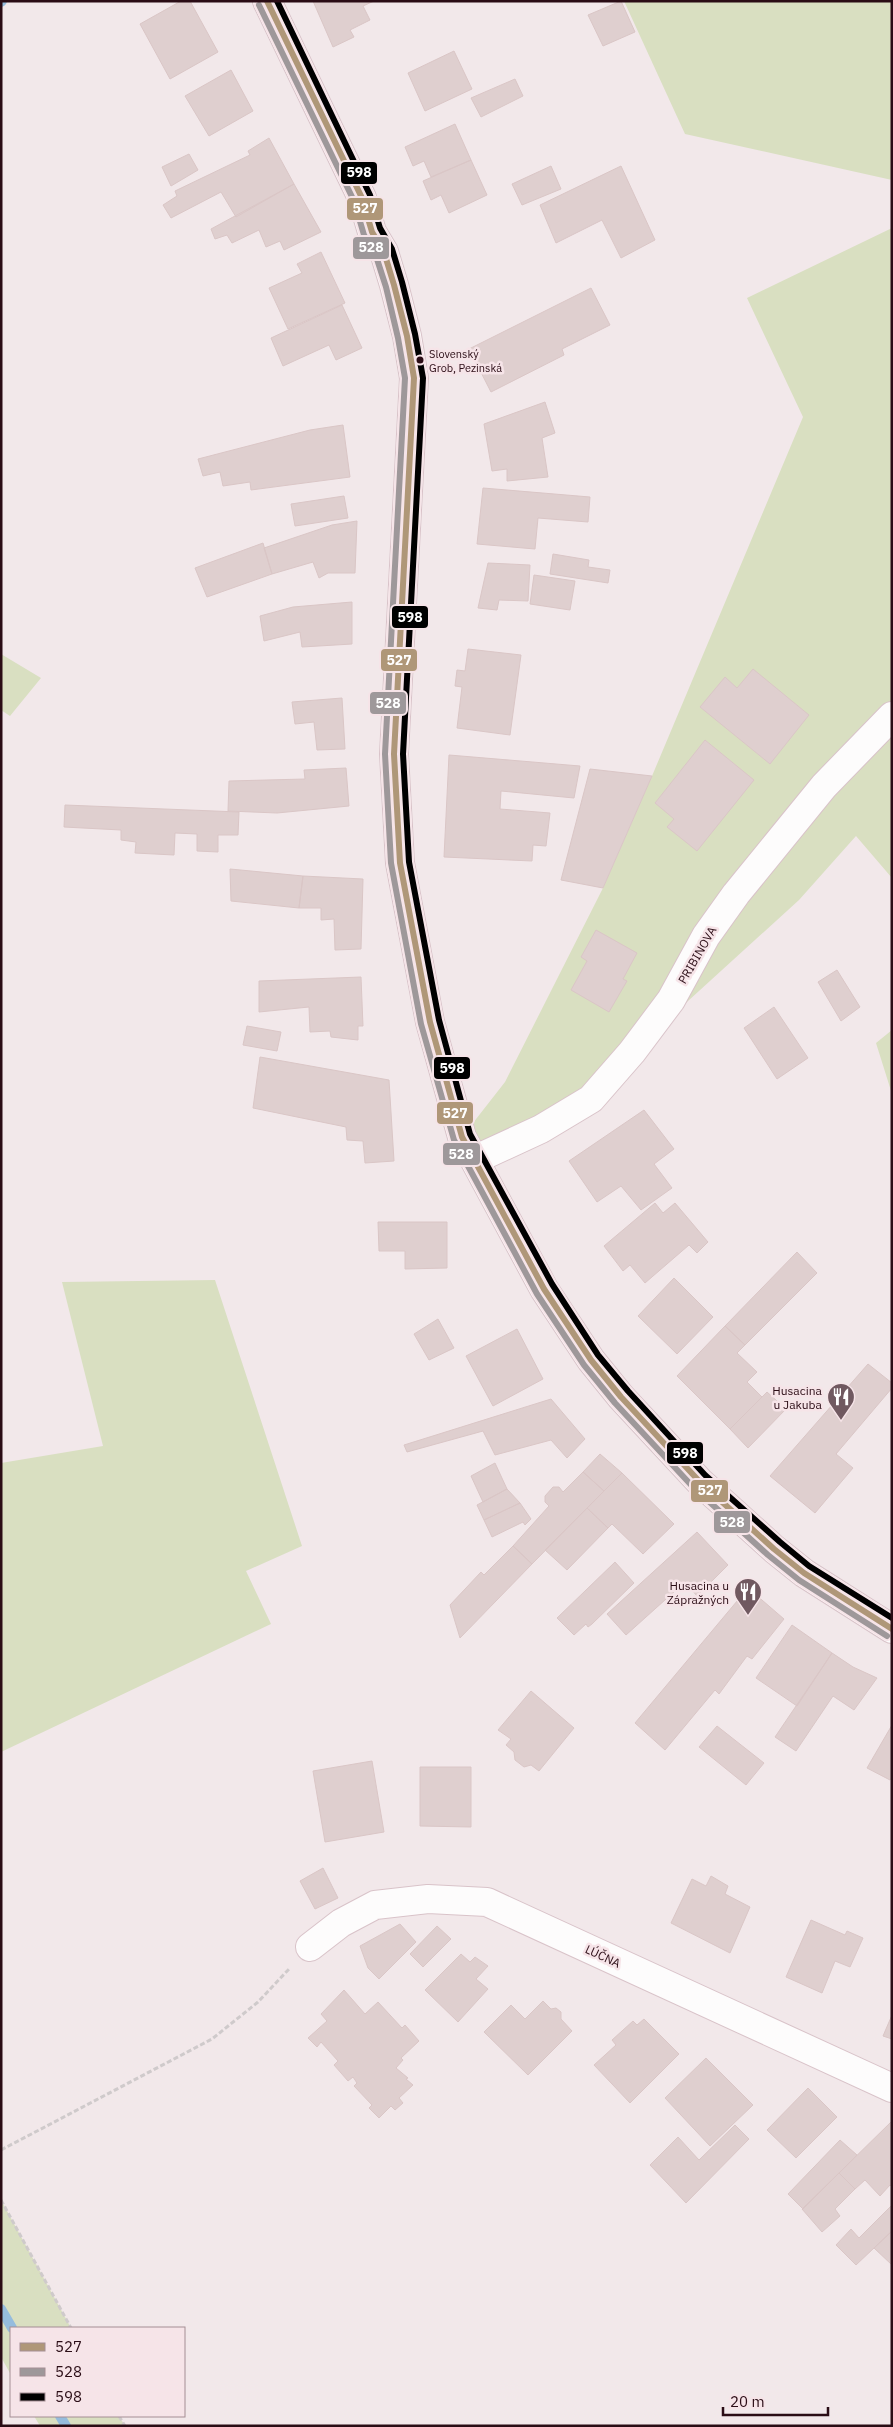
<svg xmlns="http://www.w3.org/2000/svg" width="893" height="2427" font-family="'IBM Plex Sans',sans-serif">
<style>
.green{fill:#d9dfc1}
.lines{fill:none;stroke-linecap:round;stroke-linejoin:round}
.stream{stroke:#95bcdd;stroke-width:10}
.building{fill:#dfcfcf;stroke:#dac6c6}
.minor-casing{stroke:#d9c3c9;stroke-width:30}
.tertiary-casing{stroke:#d9c3c9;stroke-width:30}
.path{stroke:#cfcacb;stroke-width:3;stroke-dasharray:5 2.5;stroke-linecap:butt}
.minor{stroke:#fdfcfc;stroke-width:28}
.tertiary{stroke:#fdfcfc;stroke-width:28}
.bus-1-casing{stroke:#f6e4e8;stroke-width:10}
.bus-2-casing{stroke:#f6e4e8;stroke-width:10}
.bus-3-casing{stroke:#f6e4e8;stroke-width:10}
.bus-1{stroke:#af9778;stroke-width:6}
.bus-2{stroke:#9e989a;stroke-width:6}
.bus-3{stroke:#000;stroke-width:6}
.bus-dot{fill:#2a0c15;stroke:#f6e4e8;stroke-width:2}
.labels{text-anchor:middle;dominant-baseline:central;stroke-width:5;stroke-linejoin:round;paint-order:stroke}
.bus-label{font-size:11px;fill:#2a0c15;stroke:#f6e4e8;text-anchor:start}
.street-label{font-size:12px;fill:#2a0c15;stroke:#f6e4e8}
.poi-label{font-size:12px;fill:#2a0c15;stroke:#f6e4e8;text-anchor:end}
.line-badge{stroke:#f6e4e8;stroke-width:2}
.badge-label{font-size:14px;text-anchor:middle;font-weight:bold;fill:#fff}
</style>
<rect width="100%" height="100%" fill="#f2e8ea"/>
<path class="green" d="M 624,1 L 892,1 L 892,180 L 685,134 Z
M 892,228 L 892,878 L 856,836 L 799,900 L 632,1052 L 591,1099 L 476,1159 L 462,1137 L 505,1082 L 603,888 L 652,776 L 803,417 L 747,298 Z
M 1,654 L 41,678 L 10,716 L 1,710 Z
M 892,1030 L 892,1094 L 876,1043 Z
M 215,1280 L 302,1546 L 246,1571 L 271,1624 L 1,1752 L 1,1463 L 103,1446 L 62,1282 Z
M 1,2200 L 71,2328 L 11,2328 L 11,2375 L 1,2357 Z
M 34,2416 L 119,2416 L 125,2426 L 40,2426 Z"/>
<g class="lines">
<path class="stream" d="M 1,2 L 2,1
M 1,2309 L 12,2328
M 60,2416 L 66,2426"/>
</g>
<path class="building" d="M 181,1 L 190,1 L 218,52 L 170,79 L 140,24 Z
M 313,1 L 374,1 L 363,6 L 370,20 L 350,30 L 354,37 L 333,47 Z
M 621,1 L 635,32 L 603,46 L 588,15 Z
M 454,51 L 472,89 L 425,111 L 408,73 Z
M 231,70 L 253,111 L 209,136 L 185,96 Z
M 515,79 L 523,96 L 481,117 L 471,98 Z
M 455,124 L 471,160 L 431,177 L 424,161 L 413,166 L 405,147 Z
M 269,138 L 294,184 L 236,217 L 221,192 L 171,218 L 163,205 L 177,196 L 175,191 L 250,155 L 248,151 Z
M 189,154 L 198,170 L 171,186 L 162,167 Z
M 471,160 L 487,195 L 449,213 L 441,195 L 431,200 L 423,181 Z
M 551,166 L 561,189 L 522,205 L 512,184 Z
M 621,166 L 655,240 L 621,258 L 602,220 L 556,243 L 540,205 Z
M 294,184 L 321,232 L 284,250 L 280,241 L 266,247 L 259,230 L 232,243 L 227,235 L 215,239 L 211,229 Z
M 321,252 L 345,303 L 288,329 L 269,288 L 302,273 L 297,264 Z
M 591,288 L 610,325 L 562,349 L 564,355 L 491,392 L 469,349 Z
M 342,305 L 362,348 L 336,360 L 329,345 L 283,366 L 271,338 Z
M 545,402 L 555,433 L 542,438 L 548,477 L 507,481 L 507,469 L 492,471 L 484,424 Z
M 343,425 L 350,477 L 251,490 L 250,482 L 223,486 L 220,472 L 203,476 L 198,459 L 310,430 Z
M 483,488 L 590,497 L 588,522 L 538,518 L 535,549 L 477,544 Z
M 344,496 L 348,518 L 295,526 L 291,504 Z
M 357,521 L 355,573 L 328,573 L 319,578 L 313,562 L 272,574 L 264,548 L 332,525 Z
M 263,543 L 272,574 L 207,597 L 195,568 Z
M 553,554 L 589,560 L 588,567 L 610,570 L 608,583 L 550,574 Z
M 488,563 L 530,565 L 528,601 L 499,600 L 497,610 L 478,608 Z
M 534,575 L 575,581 L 570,610 L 530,604 Z
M 352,602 L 352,644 L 302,647 L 300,632 L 264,641 L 260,616 L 293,607 Z
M 468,649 L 521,655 L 510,735 L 457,728 L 462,687 L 455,686 L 457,670 L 465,671 Z
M 753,669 L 809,715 L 770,764 L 700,707 L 725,677 L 737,688 Z
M 342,698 L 345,749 L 317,750 L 314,722 L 295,724 L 292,702 Z
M 705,740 L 754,780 L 697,851 L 667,827 L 674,819 L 655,803 Z
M 449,755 L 580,766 L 574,798 L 501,791 L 500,809 L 550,813 L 546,846 L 533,845 L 532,861 L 444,857 Z
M 346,768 L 349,806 L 277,813 L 228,811 L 229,781 L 305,779 L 304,770 Z
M 590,769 L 652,776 L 603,888 L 561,880 Z
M 65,805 L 239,812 L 238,835 L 218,835 L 218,852 L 197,851 L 197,834 L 175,833 L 174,855 L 135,853 L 136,842 L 121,840 L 121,830 L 64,827 Z
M 230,869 L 303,876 L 299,908 L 231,901 Z
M 303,876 L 363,879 L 361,949 L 335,950 L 334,919 L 321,920 L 321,908 L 299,908 Z
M 596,930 L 637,953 L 623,979 L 627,981 L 609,1012 L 571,990 L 587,961 L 581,957 Z
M 837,970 L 860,1007 L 841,1021 L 818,982 Z
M 361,977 L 363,1026 L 358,1026 L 358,1040 L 331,1037 L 330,1031 L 310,1032 L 309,1007 L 259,1012 L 259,981 Z
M 774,1007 L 808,1058 L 777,1079 L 744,1028 Z
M 247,1026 L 281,1032 L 277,1051 L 243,1045 Z
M 260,1057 L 389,1080 L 394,1161 L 365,1163 L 363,1141 L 347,1140 L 346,1127 L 253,1108 Z
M 644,1110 L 674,1149 L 654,1164 L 672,1188 L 641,1210 L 621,1186 L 597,1202 L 569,1161 Z
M 655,1203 L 663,1213 L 675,1203 L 708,1242 L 697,1253 L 689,1245 L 645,1283 L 630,1265 L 623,1271 L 604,1246 Z
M 378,1222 L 447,1222 L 447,1268 L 405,1269 L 405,1251 L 379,1251 Z
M 797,1252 L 817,1273 L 745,1345 L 725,1326 Z
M 674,1278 L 713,1317 L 677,1354 L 638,1316 Z
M 438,1319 L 454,1348 L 429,1360 L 414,1334 Z
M 725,1326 L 745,1345 L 737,1353 L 757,1372 L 747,1382 L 762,1397 L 730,1429 L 677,1376 Z
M 517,1329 L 543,1379 L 493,1406 L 466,1356 Z
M 868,1364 L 892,1383 L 892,1388 L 836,1454 L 853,1468 L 815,1513 L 770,1476 Z
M 767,1392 L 786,1409 L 748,1448 L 730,1429 Z
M 551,1399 L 585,1439 L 567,1458 L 551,1440 L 495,1455 L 483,1431 L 407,1452 L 404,1445 Z
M 600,1454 L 622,1473 L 604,1491 L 583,1472 Z
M 495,1463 L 507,1489 L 483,1502 L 471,1476 Z
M 583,1472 L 604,1491 L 532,1564 L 513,1546 L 549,1506 L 545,1502 L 545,1496 L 553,1487 L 559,1487 L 563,1492 Z
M 622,1473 L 674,1524 L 643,1554 L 612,1524 L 608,1528 L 587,1508 Z
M 507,1489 L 520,1503 L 484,1520 L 477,1505 Z
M 520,1503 L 531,1519 L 525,1525 L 523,1522 L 492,1537 L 484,1520 Z
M 587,1508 L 608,1528 L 567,1570 L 545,1550 Z
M 697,1532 L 728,1565 L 697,1596 L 685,1582 L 626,1635 L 607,1614 Z
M 513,1546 L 532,1564 L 460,1638 L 450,1605 L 481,1572 L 484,1575 Z
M 615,1562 L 634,1583 L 592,1624 L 588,1627 L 586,1624 L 574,1635 L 557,1618 Z
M 748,1588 L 784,1619 L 752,1659 L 747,1656 L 719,1694 L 715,1690 L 665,1750 L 635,1723 Z
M 792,1625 L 832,1653 L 797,1706 L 756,1678 Z
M 832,1653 L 853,1667 L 877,1678 L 854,1710 L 833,1696 L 796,1751 L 775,1737 Z
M 531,1691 L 574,1728 L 539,1771 L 531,1765 L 524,1767 L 515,1760 L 514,1752 L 506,1745 L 511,1739 L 498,1730 Z
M 892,1725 L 892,1777 L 890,1780 L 867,1768 Z
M 717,1726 L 764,1763 L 746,1785 L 699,1747 Z
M 372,1761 L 384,1832 L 325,1842 L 313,1771 Z
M 420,1767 L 471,1767 L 471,1827 L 420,1826 Z
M 323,1868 L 338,1898 L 315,1909 L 300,1881 Z
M 711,1876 L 728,1886 L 725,1894 L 750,1907 L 730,1953 L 671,1923 L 692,1879 L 706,1886 Z
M 811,1920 L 845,1935 L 847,1931 L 863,1938 L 850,1967 L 835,1961 L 822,1993 L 786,1977 Z
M 400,1924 L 416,1942 L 379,1979 L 368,1968 L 360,1946 Z
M 437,1926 L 451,1939 L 423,1967 L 410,1954 Z
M 461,1954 L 470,1962 L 475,1957 L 488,1966 L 476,1979 L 488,1989 L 458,2022 L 425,1990 Z
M 344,1990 L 365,2014 L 378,2002 L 402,2028 L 405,2025 L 419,2041 L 401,2058 L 403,2060 L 396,2068 L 408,2078 L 406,2079 L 413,2085 L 399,2098 L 403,2103 L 395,2110 L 391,2106 L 379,2118 L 369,2108 L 372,2105 L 354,2086 L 357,2083 L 353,2077 L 348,2081 L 334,2065 L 338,2061 L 321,2042 L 317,2047 L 308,2038 L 327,2021 L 321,2014 Z
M 543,2001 L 551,2009 L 556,2008 L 561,2012 L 561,2019 L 572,2031 L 528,2075 L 484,2032 L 511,2005 L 525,2019 Z
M 892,2015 L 892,2039 L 883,2036 Z
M 644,2019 L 679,2054 L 630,2103 L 594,2065 L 616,2045 L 612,2040 L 633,2021 L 637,2025 Z
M 706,2058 L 753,2105 L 710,2146 L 665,2098 Z
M 808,2088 L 837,2117 L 796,2158 L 767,2130 Z
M 892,2121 L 892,2187 L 890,2185 L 880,2196 L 865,2180 L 855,2189 L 839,2173 Z
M 735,2125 L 749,2139 L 686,2203 L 650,2165 L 678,2137 L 699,2160 Z
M 840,2140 L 857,2155 L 803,2209 L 788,2194 Z
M 839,2173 L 855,2189 L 835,2209 L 840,2216 L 822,2232 L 802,2209 Z
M 891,2206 L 892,2231 L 856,2265 L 836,2245 L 851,2229 L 859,2238 Z
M 892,2231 L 892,2265 L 874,2248 Z"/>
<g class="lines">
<defs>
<path id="minor" d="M 476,1159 L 541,1129 L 591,1099 L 632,1052 L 671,1000 L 706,936 L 736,894 L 824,786 L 892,716
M 310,1947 L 341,1923 L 375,1905 L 428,1899 L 487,1902 L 892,2088"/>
<path id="tertiary" d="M 267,1 L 362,198 L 372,232 L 384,252 L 394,285 L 407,336 L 414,378 L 394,754 L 400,863 L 430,1022 L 462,1137 L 544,1289 L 591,1360 L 621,1397 L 699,1481 L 774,1549 L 804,1573 L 892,1629"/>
</defs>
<use href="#minor" class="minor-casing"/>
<use href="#tertiary" class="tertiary-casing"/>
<path class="path" d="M 1,2150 L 212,2039 L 258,2002 L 289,1969
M 1,2200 L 71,2328
M 119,2416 L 125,2426"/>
<use href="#minor" class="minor"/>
<use href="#tertiary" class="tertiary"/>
<defs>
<path id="bus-1" d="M 267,1 L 362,198 L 372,232 L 384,252 L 394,285 L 407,336 L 414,378 L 394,754 L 400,863 L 430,1022 L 462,1137 L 544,1289 L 591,1360 L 621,1397 L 699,1481 L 774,1549 L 804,1573 L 892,1629"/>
<path id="bus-2" d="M 259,5 L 354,201 L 364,235 L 376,256 L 386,287 L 398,338 L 405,378 L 385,754 L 391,863 L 421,1024 L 454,1140 L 537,1294 L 584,1365 L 615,1403 L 693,1487 L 768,1555 L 799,1580 L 887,1636"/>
<path id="bus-3" d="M 277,1 L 370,195 L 380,228 L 392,249 L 402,282 L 415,334 L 423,378 L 403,754 L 409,862 L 439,1020 L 470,1134 L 552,1284 L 598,1355 L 628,1391 L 705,1475 L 780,1542 L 809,1566 L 892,1618"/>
</defs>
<use href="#bus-1" class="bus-1-casing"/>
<use href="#bus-2" class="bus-2-casing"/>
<use href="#bus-3" class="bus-3-casing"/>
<use href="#bus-1" class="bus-1"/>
<use href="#bus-2" class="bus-2"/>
<use href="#bus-3" class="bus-3"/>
</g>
<defs>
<symbol id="restaurant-pin" viewBox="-11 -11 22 30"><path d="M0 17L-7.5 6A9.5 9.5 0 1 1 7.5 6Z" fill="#705960" stroke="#f6e4e8"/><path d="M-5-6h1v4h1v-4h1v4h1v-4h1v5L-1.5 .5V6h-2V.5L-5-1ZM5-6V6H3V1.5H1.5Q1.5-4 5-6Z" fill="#fff"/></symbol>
</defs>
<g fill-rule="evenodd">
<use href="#restaurant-pin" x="825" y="1381" width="32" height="43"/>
<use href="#restaurant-pin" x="732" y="1576" width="32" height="43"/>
</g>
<circle class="bus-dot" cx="420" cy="360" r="4.5"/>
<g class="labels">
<g class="bus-label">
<text x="429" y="354">Slovenský<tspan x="429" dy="14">Grob, Pezinská</tspan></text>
</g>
<g class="street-label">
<text transform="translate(697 955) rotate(-60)">PRIBINOVA</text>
<text transform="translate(603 1956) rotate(25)">LÚČNA</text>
</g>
<g class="poi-label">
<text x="822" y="1390">Husacina<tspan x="822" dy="14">u Jakuba</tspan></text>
<text x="729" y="1585">Husacina u<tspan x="729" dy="14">Zápražných</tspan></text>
</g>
</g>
<g class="line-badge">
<rect x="340" y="161" width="38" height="24" rx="5" fill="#000"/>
<rect x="346" y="197" width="38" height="24" rx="5" fill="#af9778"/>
<rect x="352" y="236" width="38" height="24" rx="5" fill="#9e989a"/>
<rect x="391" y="605" width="38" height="24" rx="5" fill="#000"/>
<rect x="380" y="648" width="38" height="24" rx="5" fill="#af9778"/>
<rect x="369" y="691" width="38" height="24" rx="5" fill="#9e989a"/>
<rect x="433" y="1056" width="38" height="24" rx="5" fill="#000"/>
<rect x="436" y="1101" width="38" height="24" rx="5" fill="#af9778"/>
<rect x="442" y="1142" width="39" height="24" rx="5" fill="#9e989a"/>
<rect x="666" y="1441" width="38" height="24" rx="5" fill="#000"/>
<rect x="690" y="1479" width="39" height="24" rx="5" fill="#af9778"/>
<rect x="713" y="1510" width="38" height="24" rx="5" fill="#9e989a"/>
</g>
<g class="badge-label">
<text x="359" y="177">598</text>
<text x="365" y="213">527</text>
<text x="371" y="252">528</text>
<text x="410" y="622">598</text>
<text x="399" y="665">527</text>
<text x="388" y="708">528</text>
<text x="452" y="1073">598</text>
<text x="455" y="1118">527</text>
<text x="461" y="1159">528</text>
<text x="685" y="1458">598</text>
<text x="710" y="1495">527</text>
<text x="732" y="1527">528</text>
</g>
<rect width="893" height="2427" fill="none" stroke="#2a0c15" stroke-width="5"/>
<rect x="10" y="2327" width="175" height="90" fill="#f6e4e8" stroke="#a48e94"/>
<rect x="20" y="2343" width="25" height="8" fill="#af9778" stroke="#a48e94"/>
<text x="55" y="2352" font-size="15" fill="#2a0c15">527</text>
<rect x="20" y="2368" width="25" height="8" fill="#9e989a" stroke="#a48e94"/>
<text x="55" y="2377" font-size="15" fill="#2a0c15">528</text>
<rect x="20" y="2393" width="25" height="8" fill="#000000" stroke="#a48e94"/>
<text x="55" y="2402" font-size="15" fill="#2a0c15">598</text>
<path d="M723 2407v8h105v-8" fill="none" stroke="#2a0c15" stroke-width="2.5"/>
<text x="730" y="2407" font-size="15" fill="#2a0c15" stroke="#f6e4e8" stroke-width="4" paint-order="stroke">20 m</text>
</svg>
